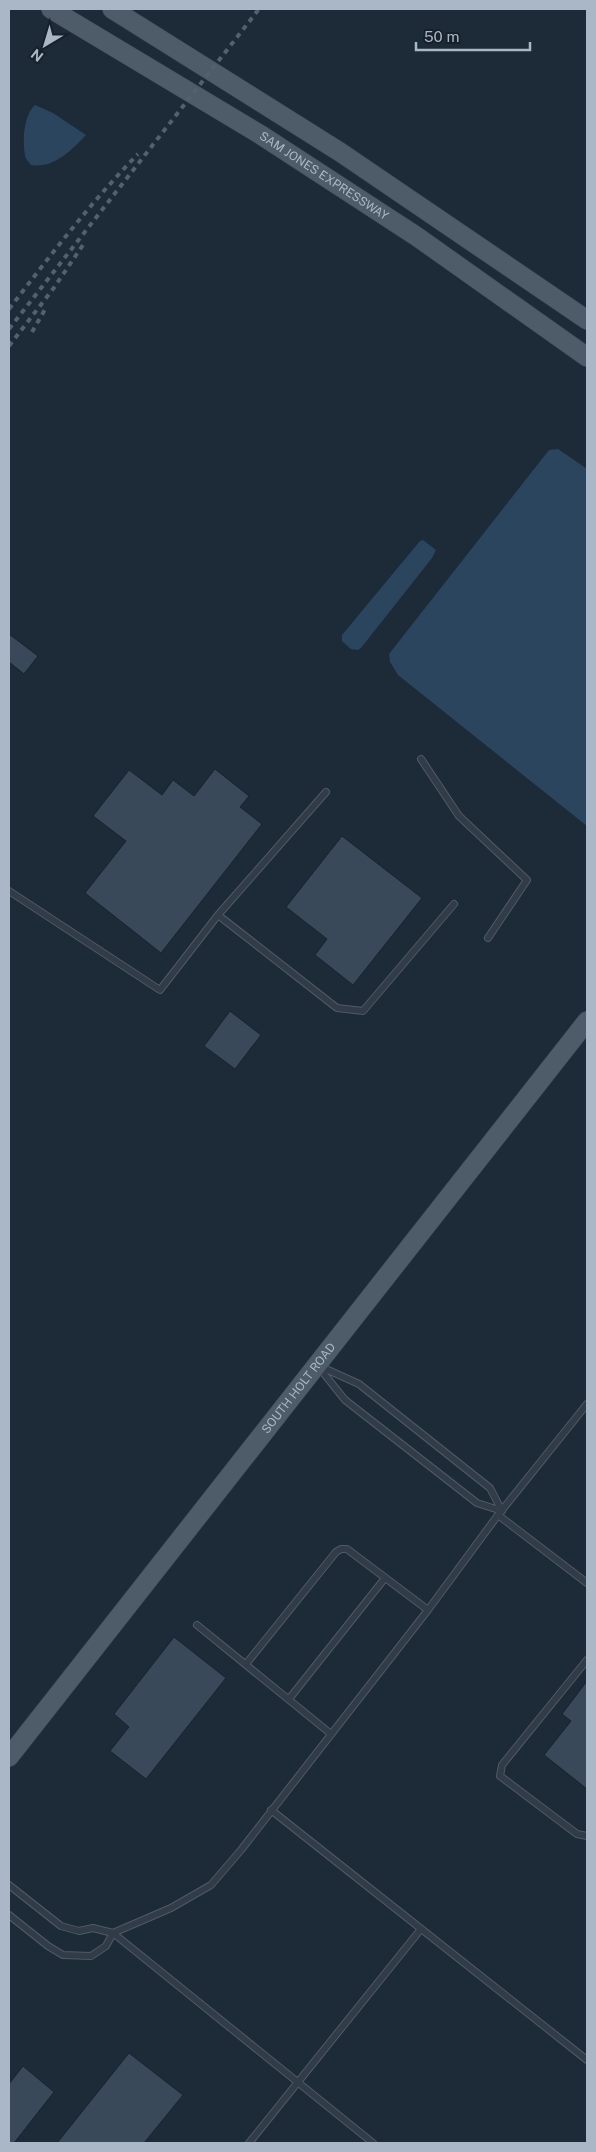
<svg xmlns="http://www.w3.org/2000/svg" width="596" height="2152" font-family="'Public Sans',sans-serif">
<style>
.water{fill:#2c455f}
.building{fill:#394959;stroke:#18232f}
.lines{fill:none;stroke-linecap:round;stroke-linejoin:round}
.service-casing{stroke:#4e5a67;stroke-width:8}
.primary-casing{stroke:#3a4552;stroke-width:20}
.service{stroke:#313c48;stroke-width:6}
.primary{stroke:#4e5b69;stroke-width:19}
.rail{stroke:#526070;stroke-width:4;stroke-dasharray:5 5;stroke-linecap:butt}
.labels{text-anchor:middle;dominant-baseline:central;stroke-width:4;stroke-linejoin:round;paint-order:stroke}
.street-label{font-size:12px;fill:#aab7c6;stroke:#17212c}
</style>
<rect width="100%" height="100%" fill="#1d2a38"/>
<path class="water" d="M 35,105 L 53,113 L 86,135 C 72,150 53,169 31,165 C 29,162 25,159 25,155 C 22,140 24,115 35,105 Z
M 558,449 L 587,469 L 587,826 L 398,675 L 390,662 L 389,654 L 549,450 Z
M 423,540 L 436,550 L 432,558 L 361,648 L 358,650 L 351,649 L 342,641 L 342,635 L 420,541 Z"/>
<path class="building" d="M 9,634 L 38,656 L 24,674 L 9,662 Z
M 215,769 L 249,796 L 240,807 L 262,824 L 161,953 L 85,893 L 126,841 L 93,816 L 129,770 L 162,795 L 173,780 L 194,796 Z
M 342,836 L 422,898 L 353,985 L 315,955 L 327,939 L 286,907 Z
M 230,1011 L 261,1035 L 235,1069 L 204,1046 Z
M 174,1637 L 226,1678 L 146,1779 L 110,1751 L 129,1727 L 114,1714 Z
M 587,1681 L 587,1789 L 544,1755 L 571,1721 L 562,1714 Z
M 129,2053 L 183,2095 L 144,2143 L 57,2143 Z
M 23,2066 L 54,2092 L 14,2143 L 9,2143 L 9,2084 Z"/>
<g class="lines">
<defs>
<path id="service" d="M 421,759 L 459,816 L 527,880 L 488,938
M 9,891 L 160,990 L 218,915 L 337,1008 L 363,1011 L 454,904
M 218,915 L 326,792
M 317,1365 L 359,1384 L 490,1488 L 502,1511 L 477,1503 L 345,1400 Z
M 498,1515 L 587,1583
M 197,1625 L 331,1734
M 587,1660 L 502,1765 L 500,1776 L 577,1834 L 587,1836
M 246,1664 L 336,1552 L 341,1549 L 347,1549 L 428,1610
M 289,1699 L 385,1578
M 271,1810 L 587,2060
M 9,1885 L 61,1926 L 79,1931 L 93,1928 L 113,1933 L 373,2143
M 9,1915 L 48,1946 L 63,1955 L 91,1956 L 106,1946 L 113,1933 L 171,1908 L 211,1885 L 241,1850 L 428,1610 L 498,1515 L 587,1404
M 249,2143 L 421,1929"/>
<g id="primary">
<path id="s1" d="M 51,9 L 261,135 L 416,236 L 587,357"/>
<path d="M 112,9 L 340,152 L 587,320"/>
<path id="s2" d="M 9,1757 L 587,1021"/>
</g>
</defs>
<use href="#service" class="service-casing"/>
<use href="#primary" class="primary-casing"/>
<use href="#service" class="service"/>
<use href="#primary" class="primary"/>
<path class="rail" d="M 9,309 C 50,256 91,202 138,154
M 9,329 L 259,9
M 32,332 L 47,306
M 9,346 L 53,289 L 83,245"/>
</g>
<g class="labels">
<g class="street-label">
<text stroke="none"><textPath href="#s1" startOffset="320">SAM JONES EXPRESSWAY</textPath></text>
<text stroke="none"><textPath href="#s2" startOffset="469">SOUTH HOLT ROAD</textPath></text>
</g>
</g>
<rect width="596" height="2152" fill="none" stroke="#aab7c6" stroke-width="20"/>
<g transform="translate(45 45) rotate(218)" stroke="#17212c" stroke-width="4" paint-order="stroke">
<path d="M0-4L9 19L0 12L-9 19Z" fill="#aab7c6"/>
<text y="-8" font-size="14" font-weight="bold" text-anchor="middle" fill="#aab7c6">N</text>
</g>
<path d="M416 42v8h114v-8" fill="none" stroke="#aab7c6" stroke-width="2.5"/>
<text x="424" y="42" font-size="15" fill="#aab7c6" stroke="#17212c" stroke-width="4" paint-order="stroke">50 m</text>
</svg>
